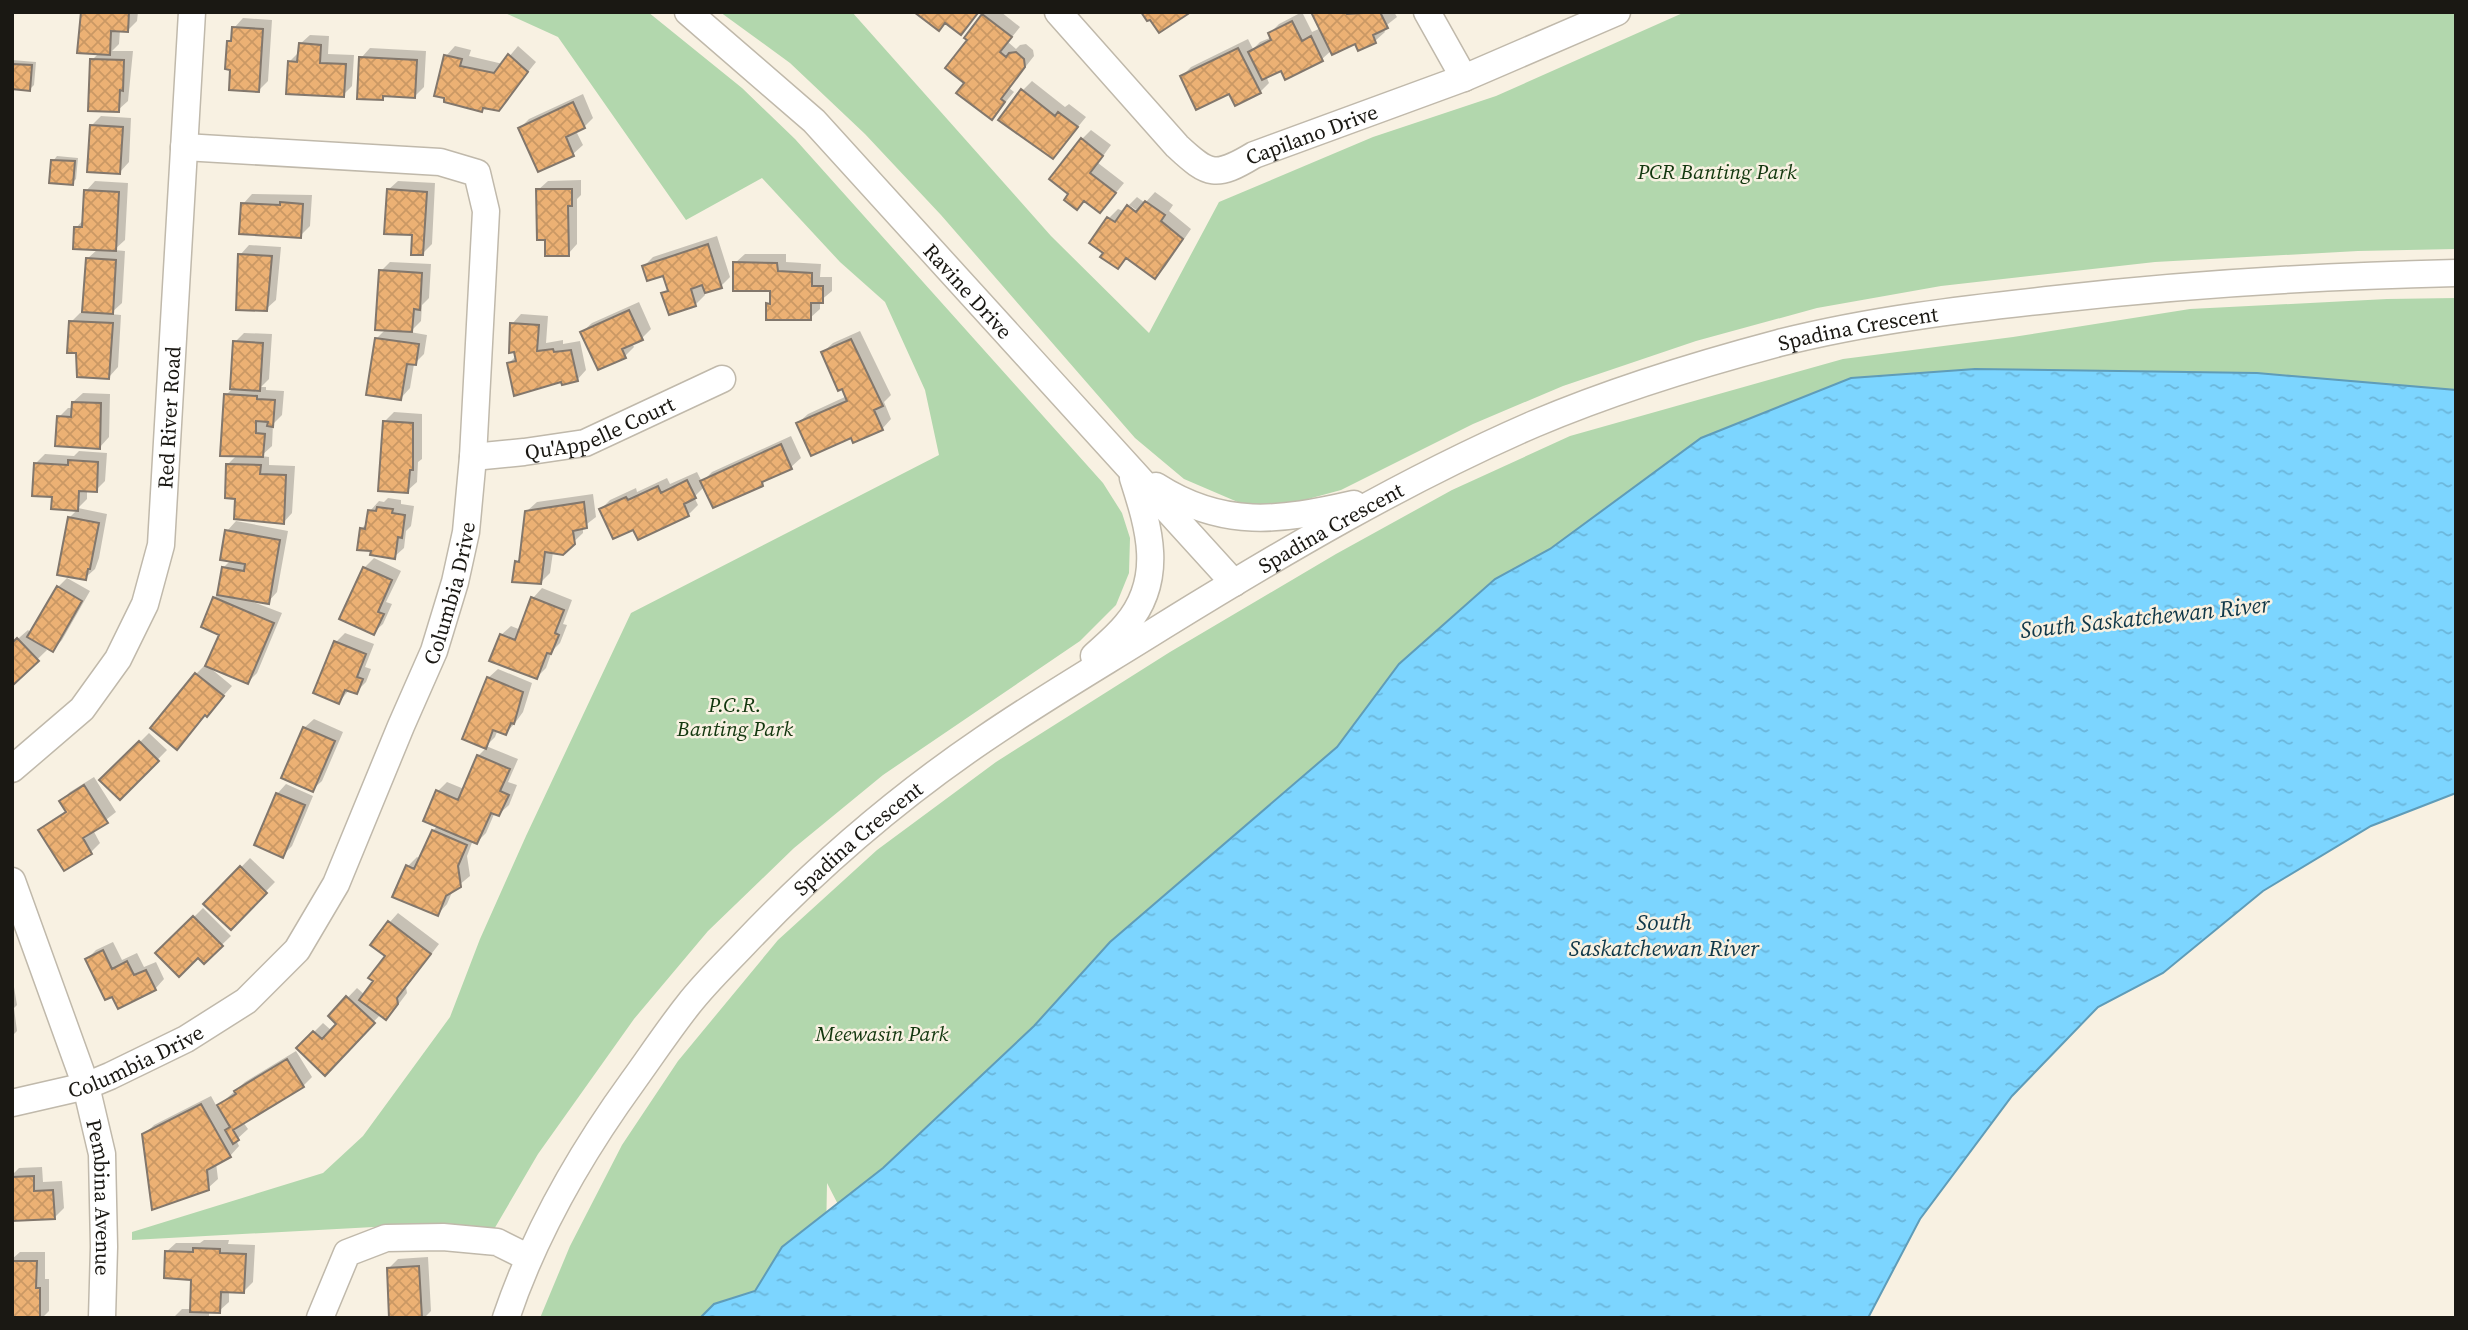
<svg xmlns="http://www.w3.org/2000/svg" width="2468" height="1330" font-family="'Source Serif 4',serif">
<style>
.green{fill:#b2d7ad}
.water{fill:url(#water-ripples);stroke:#5f9cb8;stroke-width:2}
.shadow{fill:#0003}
.building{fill:url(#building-cross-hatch);stroke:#82776c;stroke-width:2}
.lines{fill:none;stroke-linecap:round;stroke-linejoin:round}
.minor-casing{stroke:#c0b9ab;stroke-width:29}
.minor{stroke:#fff;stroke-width:26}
.labels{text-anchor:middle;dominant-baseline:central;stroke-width:5;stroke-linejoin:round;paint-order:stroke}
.street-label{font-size:21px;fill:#1a1813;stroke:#f8f1e2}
.park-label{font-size:21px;font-style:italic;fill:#12370e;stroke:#f8f1e2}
.water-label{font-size:23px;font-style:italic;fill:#0f3748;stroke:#f8f1e2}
</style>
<defs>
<pattern id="water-ripples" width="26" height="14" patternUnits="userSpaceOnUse" patternTransform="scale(1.75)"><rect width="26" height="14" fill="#7cd5ff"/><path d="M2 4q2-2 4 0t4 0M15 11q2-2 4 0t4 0" fill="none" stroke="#6bb6da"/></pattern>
<pattern id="building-cross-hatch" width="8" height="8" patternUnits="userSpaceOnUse" patternTransform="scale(1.75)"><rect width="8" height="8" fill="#ecb174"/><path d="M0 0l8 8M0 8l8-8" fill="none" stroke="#ca9864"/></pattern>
</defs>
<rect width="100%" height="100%" fill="#f8f1e2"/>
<path class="green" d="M 503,12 L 648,12 L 742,88 L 795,139 L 1103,483 L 1122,513 L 1130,538 L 1129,573 L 1116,605 L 1080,641 L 883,775 L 794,848 L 708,931 L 634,1019 L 538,1154 L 493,1231 L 392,1226 L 132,1240 L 132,1232 L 323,1173 L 363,1136 L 450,1017 L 480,939 L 526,836 L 631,613 L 939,455 L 925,390 L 885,302 L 840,262 L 762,178 L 686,220 L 558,37 Z
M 720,12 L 852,12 L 1051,236 L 1149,333 L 1219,202 L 1373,137 L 1496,96 L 1685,12 L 2456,12 L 2456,249 L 2358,251 L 2155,262 L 1941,286 L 1817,308 L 1696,341 L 1563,386 L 1473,424 L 1341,490 L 1297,502 L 1247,506 L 1184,479 L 1135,438 L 941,215 L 865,134 L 790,63 Z
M 2456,298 L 2456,399 L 844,1216 L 827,1183 L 826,1238 L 785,1318 L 540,1318 L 570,1246 L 622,1145 L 678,1061 L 778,940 L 877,850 L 996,762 L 1170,652 L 1336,554 L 1452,490 L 1570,436 L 1843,359 L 2013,337 L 2190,309 L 2387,299 Z"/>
<path class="water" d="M 1975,369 L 2257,373 L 2456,390 L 2456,793 L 2371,826 L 2263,891 L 2163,973 L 2098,1007 L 2012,1096 L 1920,1219 L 1868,1318 L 700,1318 L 714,1304 L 755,1291 L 782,1247 L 883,1168 L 1034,1026 L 1110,942 L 1337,747 L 1399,664 L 1495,579 L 1550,549 L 1701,438 L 1851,378 Z"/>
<path class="shadow" d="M 82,12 L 138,12 L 137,21 L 128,30 L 120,30 L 119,44 L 112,51 L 133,51 L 128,101 L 118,110 L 92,60 L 99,53 Z
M 986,12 L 1001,12 L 1020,27 L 1008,42 L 1016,49 L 1020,45 L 1026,44 L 1033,50 L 1034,56 L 1009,88 L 1014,92 L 992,118 L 967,83 L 983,15 Z
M 1302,12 L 1312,32 L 1321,28 L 1313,12 L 1394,12 L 1397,17 L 1383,28 L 1385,32 L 1375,41 L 1355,42 L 1332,50 L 1322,59 L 1282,68 L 1266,76 L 1269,83 L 1260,92 L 1229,92 L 1182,76 L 1191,67 L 1248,39 L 1253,49 L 1260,42 L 1272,37 L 1270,33 L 1279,24 Z
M 243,18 L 272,20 L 268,81 L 258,91 L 232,68 L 229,42 L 233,37 L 234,28 Z
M 310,35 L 329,36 L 328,54 L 354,55 L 352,86 L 343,95 L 289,62 L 300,51 L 300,44 Z
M 455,46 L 471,50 L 469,56 L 503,64 L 518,46 L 536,62 L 498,109 L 485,106 L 481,110 L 446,56 Z
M 370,48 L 426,51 L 424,87 L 414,97 L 385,95 L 382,98 L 361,58 Z
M 12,60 L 36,62 L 34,85 L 30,89 L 12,87 Z
M 1032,81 L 1065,107 L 1069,104 L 1086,117 L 1053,157 L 1022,91 Z
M 583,94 L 593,118 L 584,127 L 576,131 L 583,145 L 573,154 L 539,170 L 520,128 L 529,119 Z
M 101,116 L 131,118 L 129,162 L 120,172 L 91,126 Z
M 1091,130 L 1111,145 L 1098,163 L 1124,183 L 1109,201 L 1085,199 L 1071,193 L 1082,139 Z
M 57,156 L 78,158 L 76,179 L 72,183 L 53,161 Z
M 581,180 L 581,195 L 577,199 L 577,244 L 568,254 L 538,190 L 548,181 Z
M 95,181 L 128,183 L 125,240 L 114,250 L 125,251 L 122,303 L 110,314 L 121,315 L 118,367 L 109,377 L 78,352 L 71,322 L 80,313 L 84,313 L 87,259 L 98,249 L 76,228 L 84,219 L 86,191 Z
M 398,181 L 435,183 L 432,244 L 422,254 L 414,234 L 388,190 Z
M 1155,192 L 1173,205 L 1169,211 L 1191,229 L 1165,267 L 1155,277 L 1127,257 L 1118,267 L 1109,218 L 1118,209 L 1143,219 L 1145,216 L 1129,205 L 1137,197 L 1145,203 Z
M 252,194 L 312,195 L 310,226 L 300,236 L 243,204 Z
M 717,236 L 730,277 L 721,286 L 704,292 L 705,295 L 695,305 L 663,294 L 669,288 L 664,273 L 644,266 L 653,257 Z
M 249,245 L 281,247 L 276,300 L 266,309 L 240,255 Z
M 745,254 L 786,254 L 786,262 L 821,264 L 820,277 L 832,277 L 832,291 L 820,301 L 820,309 L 810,318 L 768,304 L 772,300 L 772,289 L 735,263 Z
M 390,262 L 431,264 L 429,298 L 422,305 L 421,321 L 410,332 L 427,335 L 424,354 L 414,364 L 410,388 L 401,398 L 377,338 L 386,329 L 381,271 Z
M 639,302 L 651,329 L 642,338 L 632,343 L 634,347 L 625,356 L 582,332 L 592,323 Z
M 521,314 L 548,316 L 546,343 L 563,340 L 563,344 L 580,341 L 586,370 L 577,380 L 562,380 L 509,363 L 517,355 L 512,324 Z
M 860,331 L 891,395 L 884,402 L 891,419 L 882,429 L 852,436 L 798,423 L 808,414 L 847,396 L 823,352 L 833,343 Z
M 244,333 L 272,334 L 269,379 L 261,387 L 266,387 L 266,390 L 284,391 L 282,415 L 273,424 L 272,446 L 261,456 L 269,457 L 269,465 L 295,466 L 292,513 L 283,523 L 253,521 L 253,518 L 237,497 L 228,464 L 238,454 L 226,395 L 232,389 L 235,342 Z
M 83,393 L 110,394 L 109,437 L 100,447 L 59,417 L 68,408 L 73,408 L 73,402 Z
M 394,412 L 422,414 L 422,459 L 418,462 L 417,482 L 407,491 L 384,422 Z
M 791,436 L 801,458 L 791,467 L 769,477 L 762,484 L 705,486 L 694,497 L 698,505 L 688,515 L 634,528 L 601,509 L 610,500 L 636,488 L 637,492 L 667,478 L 670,484 L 697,472 L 702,482 L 712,472 Z
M 79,451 L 107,453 L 105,481 L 96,490 L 87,490 L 87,499 L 78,508 L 107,514 L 99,558 L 95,569 L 85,578 L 69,518 L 78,509 L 53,507 L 54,496 L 36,463 L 45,454 L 74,456 Z
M 593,494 L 596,517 L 583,527 L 583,533 L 562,553 L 553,552 L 550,573 L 541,582 L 517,562 L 521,558 L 527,511 L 537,502 Z
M 388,498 L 401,500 L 401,504 L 414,506 L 411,526 L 406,531 L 404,548 L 394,557 L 373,550 L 361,529 L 368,522 L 370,511 L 379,501 L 384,502 Z
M 236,521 L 288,531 L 277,592 L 268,602 L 251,601 L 282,613 L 257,673 L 248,682 L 209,667 L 232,686 L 177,748 L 153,728 L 196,674 L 206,664 L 207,666 L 221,634 L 214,598 L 218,594 L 223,568 L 231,560 L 227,531 Z
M 374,558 L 401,571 L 386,602 L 392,604 L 383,624 L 373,633 L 364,568 Z
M 67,578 L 90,591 L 62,640 L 53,650 L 41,644 L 47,650 L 12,684 L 12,644 L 28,630 L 31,633 L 58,587 Z
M 542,588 L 572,600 L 563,624 L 567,625 L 560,643 L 552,651 L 546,668 L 537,677 L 501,635 L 511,626 L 521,630 L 533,598 Z
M 345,633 L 374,644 L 365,667 L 371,669 L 366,682 L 356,692 L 350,689 L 339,702 L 336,642 Z
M 498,669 L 532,683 L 523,712 L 515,723 L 506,733 L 498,729 L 495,737 L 486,746 L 518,759 L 508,782 L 517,785 L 509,805 L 499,814 L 495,812 L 486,833 L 477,842 L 473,840 L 467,856 L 470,876 L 453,890 L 447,904 L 438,914 L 408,866 L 417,857 L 421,859 L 433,831 L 438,825 L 438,791 L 447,782 L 464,789 L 478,756 L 487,747 L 464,738 L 488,678 Z
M 314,719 L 343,732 L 322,781 L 312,790 L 304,728 Z
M 149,733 L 167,750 L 120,798 L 102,780 Z
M 94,777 L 116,812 L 93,830 L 100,843 L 91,852 L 40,830 L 50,821 L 67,810 L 61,801 L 70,792 Z
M 286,784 L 313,796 L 292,846 L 283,855 L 277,794 Z
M 250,858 L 275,882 L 231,927 L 206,904 Z
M 203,908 L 231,936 L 204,962 L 198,955 L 158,953 Z
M 398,913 L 439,944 L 406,987 L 407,993 L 395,1009 L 386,1018 L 381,1014 L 325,1073 L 298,1048 L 323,1023 L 332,1031 L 339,1024 L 330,1016 L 357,988 L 365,995 L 376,981 L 387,956 L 389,923 Z
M 113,942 L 122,960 L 137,953 L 144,967 L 156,962 L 164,979 L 155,989 L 87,959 L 96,950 Z
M 12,987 L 14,987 L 17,1005 L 14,1008 L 17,1031 L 12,1036 Z
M 296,1051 L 312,1077 L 303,1086 L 243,1122 L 248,1129 L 236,1140 L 239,1146 L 230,1156 L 216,1163 L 218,1179 L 208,1188 L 144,1135 L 154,1125 L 211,1096 L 217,1107 L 245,1082 Z
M 42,1167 L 43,1182 L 62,1181 L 64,1208 L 54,1218 L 12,1220 L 12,1175 L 19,1168 Z
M 204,1240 L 229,1240 L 228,1244 L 255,1245 L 253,1282 L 244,1291 L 229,1291 L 229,1302 L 219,1311 L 209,1311 L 209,1318 L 173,1318 L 182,1309 L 192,1309 L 193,1278 L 166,1252 L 176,1243 L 200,1243 Z
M 20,1252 L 45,1252 L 45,1279 L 49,1279 L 49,1311 L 42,1318 L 12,1318 L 12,1259 Z
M 428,1257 L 431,1311 L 424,1318 L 391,1318 L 389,1268 L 398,1259 Z"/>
<path class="building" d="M 81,12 L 129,12 L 128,32 L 111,31 L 110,55 L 77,53 Z
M 914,12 L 975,12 L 977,14 L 961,35 L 945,23 L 939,31 Z
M 1141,12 L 1187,12 L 1188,14 L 1159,33 L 1150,20 L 1147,21 Z
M 1311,12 L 1346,12 L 1347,14 L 1380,12 L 1388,28 L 1373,35 L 1376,43 L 1358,51 L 1355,44 L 1332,55 Z
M 982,14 L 1012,37 L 1000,52 L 1006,57 L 1009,53 L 1016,52 L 1024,59 L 1025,67 L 1001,99 L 1005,102 L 992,120 L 956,93 L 964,83 L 945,68 L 967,40 L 964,38 Z
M 1292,21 L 1302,41 L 1311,36 L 1323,61 L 1285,80 L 1281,71 L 1262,80 L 1248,52 L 1271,40 L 1268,33 Z
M 232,27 L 263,29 L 259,92 L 229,90 L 230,70 L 225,69 L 227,41 L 231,41 Z
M 299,43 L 321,45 L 320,63 L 346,64 L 344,97 L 286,94 L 288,61 L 297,62 Z
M 1238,48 L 1261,93 L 1235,106 L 1229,94 L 1196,110 L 1180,76 Z
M 508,54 L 528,72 L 499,111 L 483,108 L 482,112 L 444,102 L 444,98 L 434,96 L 444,55 L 462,59 L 460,66 L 494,73 Z
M 359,57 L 417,60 L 415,98 L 383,96 L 383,100 L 357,99 Z
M 90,59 L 124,60 L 123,91 L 120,90 L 119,112 L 88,111 Z
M 12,64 L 32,65 L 30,91 L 12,89 Z
M 1021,89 L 1055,116 L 1058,112 L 1078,127 L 1053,159 L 998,120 Z
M 573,102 L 585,128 L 566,137 L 574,156 L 538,172 L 518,128 Z
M 90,125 L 123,127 L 120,174 L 87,172 Z
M 1081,138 L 1103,156 L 1090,173 L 1116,193 L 1100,213 L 1084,201 L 1077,210 L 1064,200 L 1068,194 L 1049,179 Z
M 51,160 L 75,161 L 73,185 L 49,183 Z
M 387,189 L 427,192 L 423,255 L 411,255 L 412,235 L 384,234 Z
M 536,189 L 572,189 L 572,206 L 568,206 L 569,256 L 545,256 L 545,240 L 537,240 Z
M 84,190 L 119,192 L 116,251 L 73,249 L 74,227 L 82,227 Z
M 1145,201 L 1165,215 L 1161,221 L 1183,239 L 1155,279 L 1126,258 L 1118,269 L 1100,257 L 1103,253 L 1089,243 L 1107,217 L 1115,222 L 1127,205 L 1136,212 Z
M 280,202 L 303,204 L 301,238 L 239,234 L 241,203 L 280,205 Z
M 708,244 L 722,288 L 705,293 L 702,285 L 691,289 L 696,306 L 669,315 L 661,293 L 668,291 L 663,276 L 647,281 L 642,266 Z
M 238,254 L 272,256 L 267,311 L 236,310 Z
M 86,258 L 116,260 L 113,314 L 82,312 Z
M 733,262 L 777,263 L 778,271 L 812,273 L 812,286 L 823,286 L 823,303 L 811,303 L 811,320 L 766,320 L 766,303 L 770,304 L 770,291 L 733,291 Z
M 379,270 L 422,273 L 420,310 L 414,309 L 412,332 L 375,330 Z
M 629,310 L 643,340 L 622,349 L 626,358 L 598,370 L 580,332 Z
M 69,321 L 113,323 L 109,379 L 77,377 L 76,353 L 67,353 Z
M 510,323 L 539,325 L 537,351 L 553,349 L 554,352 L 571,350 L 578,381 L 562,385 L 561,382 L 514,396 L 507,363 L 516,361 L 514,352 L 509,353 Z
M 375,338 L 419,344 L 416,365 L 407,364 L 401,400 L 366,395 Z
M 851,339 L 883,406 L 874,410 L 883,430 L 853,443 L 851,438 L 811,456 L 796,423 L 847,401 L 842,389 L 838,391 L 821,352 Z
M 233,341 L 263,343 L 260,391 L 230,389 Z
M 224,394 L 257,396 L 257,399 L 275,400 L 273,427 L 267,426 L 268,422 L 256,421 L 256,433 L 265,434 L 263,457 L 220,456 Z
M 72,402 L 101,403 L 100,449 L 55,446 L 57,416 L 71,417 Z
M 383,421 L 413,423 L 413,470 L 410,470 L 408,493 L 378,491 Z
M 781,444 L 792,469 L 762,482 L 763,486 L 713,508 L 700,481 Z
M 68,460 L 98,462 L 97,492 L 79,491 L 78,511 L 51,509 L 52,497 L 32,496 L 34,463 L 68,465 Z
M 226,464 L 261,465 L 260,474 L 286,475 L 284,524 L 234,519 L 235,499 L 225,498 Z
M 687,480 L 696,498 L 684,504 L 689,516 L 638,540 L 633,530 L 613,539 L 599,509 L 626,497 L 628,500 L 658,486 L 661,493 Z
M 584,502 L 587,528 L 573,531 L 575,544 L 563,555 L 545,552 L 541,584 L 512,582 L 515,561 L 519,562 L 525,511 Z
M 377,507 L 393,509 L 392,513 L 405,515 L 402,538 L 398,537 L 395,559 L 370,555 L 371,551 L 357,550 L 360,528 L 365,529 L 368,510 L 376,511 Z
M 68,517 L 99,523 L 90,569 L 88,569 L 86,580 L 57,575 Z
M 225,530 L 280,540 L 269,604 L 217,595 L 222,567 L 244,571 L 245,564 L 220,560 Z
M 363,567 L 392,580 L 378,612 L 384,614 L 374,635 L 339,619 Z
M 57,586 L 82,601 L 53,652 L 27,637 Z
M 213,597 L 274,623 L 248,684 L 205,666 L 219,635 L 201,627 Z
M 531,597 L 564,610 L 555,633 L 559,635 L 551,654 L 547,653 L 537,679 L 489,661 L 500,634 L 515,640 Z
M 17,638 L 39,661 L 12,686 L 12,643 Z
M 334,641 L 366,654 L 357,677 L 363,679 L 357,694 L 345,690 L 339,704 L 313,693 Z
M 195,673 L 224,696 L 207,717 L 205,715 L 177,750 L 150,728 Z
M 487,677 L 523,692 L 514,724 L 511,723 L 506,735 L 493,730 L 486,749 L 462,739 Z
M 303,727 L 335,741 L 313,792 L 281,778 Z
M 139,741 L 159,761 L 120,800 L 99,780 Z
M 477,755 L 510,769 L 500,791 L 509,795 L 499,816 L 491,813 L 477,844 L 423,821 L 436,790 L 458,800 Z
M 84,785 L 108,823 L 83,838 L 92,854 L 64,871 L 38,830 L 66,812 L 59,801 Z
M 276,793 L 305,805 L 283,858 L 254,845 Z
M 432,830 L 467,845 L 458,866 L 461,887 L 446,896 L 438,916 L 392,897 L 406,865 L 414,869 Z
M 240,866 L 267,893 L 231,930 L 203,904 Z
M 193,916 L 223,946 L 204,964 L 198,958 L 179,977 L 155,953 Z
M 388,921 L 431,954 L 397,998 L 398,1004 L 386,1020 L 359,1000 L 373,981 L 368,978 L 385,956 L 370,945 Z
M 103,950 L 112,969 L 127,961 L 134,975 L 146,970 L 156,990 L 118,1009 L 112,997 L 105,1000 L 85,959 Z
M 346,996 L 375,1023 L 325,1076 L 296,1048 L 313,1031 L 322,1039 L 336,1024 L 328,1016 Z
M 287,1059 L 304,1087 L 233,1130 L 239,1140 L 233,1144 L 225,1130 L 230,1127 L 217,1105 L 236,1094 L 234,1091 Z
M 201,1104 L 231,1157 L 207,1170 L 209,1190 L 152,1210 L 142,1134 Z
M 34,1176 L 34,1191 L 53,1190 L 55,1219 L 12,1221 L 12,1177 Z
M 193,1248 L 220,1249 L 220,1253 L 246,1254 L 244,1293 L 221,1292 L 220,1313 L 190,1312 L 191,1280 L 164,1278 L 165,1251 L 193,1252 Z
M 12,1261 L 37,1261 L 36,1288 L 40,1288 L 40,1318 L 12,1318 Z
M 419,1266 L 422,1318 L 389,1318 L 387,1268 Z"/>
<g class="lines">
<defs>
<g id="minor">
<path id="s1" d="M 688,12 L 814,121 L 1234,583"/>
<path id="s2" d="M 1058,12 L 1177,146 C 1209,176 1216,178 1254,155 L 1464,78 L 1617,12"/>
<path d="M 1427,12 L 1464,78"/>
<path id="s3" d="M 473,457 L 524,452 L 585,443 L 722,379"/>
<path d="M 1156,486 C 1223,529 1280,521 1354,504"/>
<path d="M 1094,656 C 1105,646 1117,636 1126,625 C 1165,579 1149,528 1133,478"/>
<path id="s4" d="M 12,769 L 82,709 L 118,659 L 145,604 L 161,545 L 192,12"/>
<path id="s5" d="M 12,881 L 86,1086 L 102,1154 L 104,1247 L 102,1318"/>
<path id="s6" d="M 12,1103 L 86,1086 L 110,1076 L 186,1039 L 246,1001 L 297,950 L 336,884 L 401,726 L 434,651 L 455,582 L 466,532 L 473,457 L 486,211 L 477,173 L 440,162 L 184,147"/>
<path d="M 320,1318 L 347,1253 L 386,1238 L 443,1237 L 497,1242 L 527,1257"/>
<path id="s7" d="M 506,1318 C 535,1232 580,1154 633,1081 C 651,1056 669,1029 688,1005 C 705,983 725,964 744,944 C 816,868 897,798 984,739 C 1042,699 1104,663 1163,626 C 1283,552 1405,480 1534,424 C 1614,390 1696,365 1779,343 C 1870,320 1964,309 2057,299 C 2190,284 2323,276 2456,273"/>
</g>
</defs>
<use href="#minor" class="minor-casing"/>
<use href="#minor" class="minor"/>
</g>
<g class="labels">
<g class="street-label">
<text stroke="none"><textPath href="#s2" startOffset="329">Capilano Drive</textPath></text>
<text stroke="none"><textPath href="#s1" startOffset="396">Ravine Drive</textPath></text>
<text stroke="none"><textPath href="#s7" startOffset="1736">Spadina Crescent</textPath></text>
<text stroke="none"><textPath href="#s4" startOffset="404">Red River Road</textPath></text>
<text stroke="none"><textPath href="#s3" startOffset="131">Qu'Appelle Court</textPath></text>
<text stroke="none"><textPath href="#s7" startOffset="1169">Spadina Crescent</textPath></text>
<text stroke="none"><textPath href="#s6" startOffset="719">Columbia Drive</textPath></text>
<text stroke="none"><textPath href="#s7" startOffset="602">Spadina Crescent</textPath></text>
<text stroke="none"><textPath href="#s6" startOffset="131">Columbia Drive</textPath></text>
<text stroke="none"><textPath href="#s5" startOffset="331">Pembina Avenue</textPath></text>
</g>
<g class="park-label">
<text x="1717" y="171">PCR Banting Park</text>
<text x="735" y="704">P.C.R.<tspan x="735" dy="24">Banting Park</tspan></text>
<text x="882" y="1033">Meewasin Park</text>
</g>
<g class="water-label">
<text transform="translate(2145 617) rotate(-6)">South Saskatchewan River</text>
<text x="1664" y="922">South<tspan x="1664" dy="26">Saskatchewan River</tspan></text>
</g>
</g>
<rect width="2468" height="1330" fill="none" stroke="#1a1813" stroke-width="28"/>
</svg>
